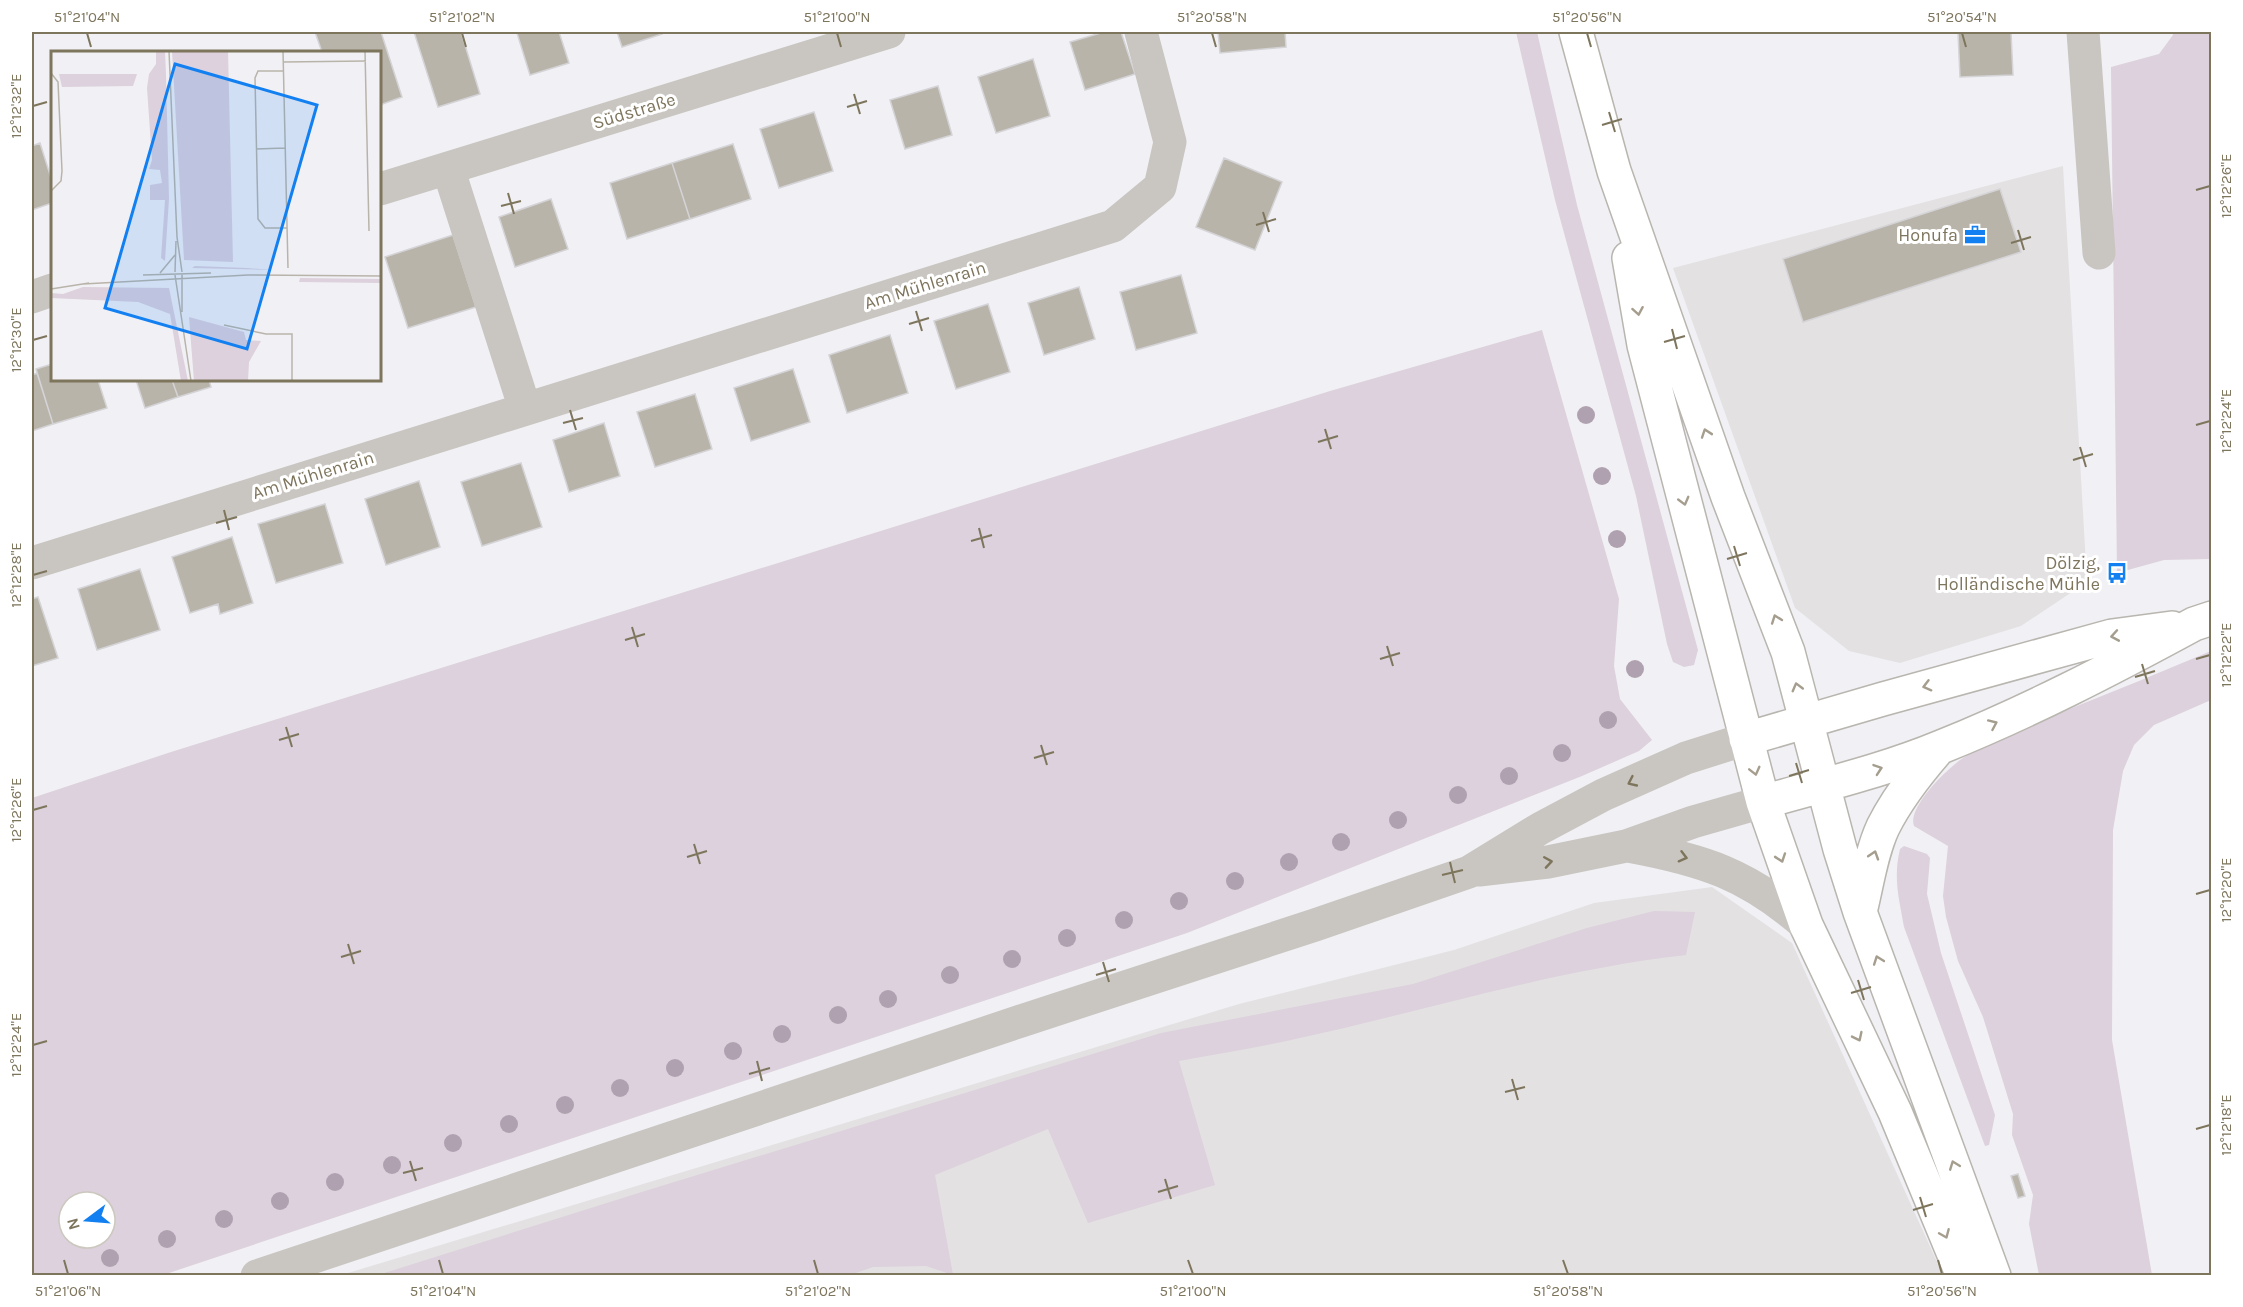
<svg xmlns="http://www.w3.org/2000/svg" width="2243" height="1307" font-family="Karla,sans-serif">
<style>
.built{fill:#e3e1e2}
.green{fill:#dcd1dc;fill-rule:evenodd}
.building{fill:#b9b4aa;stroke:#d4d3d6;stroke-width:1.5}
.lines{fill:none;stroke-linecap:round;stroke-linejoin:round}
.major-casing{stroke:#b9b6af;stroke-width:36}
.minor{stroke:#c9c6c1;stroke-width:33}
.major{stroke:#fff;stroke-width:33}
.tree{fill:#b0a1b0}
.oneway{stroke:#a59e8e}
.oneway2{stroke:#7e755d}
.ticks{fill:none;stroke:#7e755d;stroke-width:2}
.labels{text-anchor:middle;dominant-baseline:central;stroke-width:6;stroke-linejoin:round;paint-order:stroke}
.street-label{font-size:18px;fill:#7e755d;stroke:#fff}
.poi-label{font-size:18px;fill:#7e755d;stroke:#fff;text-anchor:end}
.inset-road{fill:none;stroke:#b9b4aa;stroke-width:1.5}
.view{fill:#1380f1;fill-opacity:0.15;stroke:#1380f1;stroke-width:3}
.inset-edge{fill:none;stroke:#7e755d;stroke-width:3}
.neatline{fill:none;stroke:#7e755d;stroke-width:2}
.ticks-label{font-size:15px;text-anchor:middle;fill:#7e755d}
</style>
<rect width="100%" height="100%" fill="#f1f0f5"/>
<path class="built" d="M 2063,166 L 2087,582 L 2021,626 L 1900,663 L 1849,651 L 1795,608 L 1673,268 Z
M 1712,887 L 1792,943 L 1943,1275 L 338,1276 L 1239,1004 L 1454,950 L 1594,903 Z"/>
<path class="green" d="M 1516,32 L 1537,32 L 1577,205 L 1698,650 L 1694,665 L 1684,667 L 1673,662 L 1667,644 L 1636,496 L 1555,200 Z
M 2172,32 L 2211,32 L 2211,559 L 2164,560 L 2117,573 L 2111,67 L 2159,54 L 2173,35 Z
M 1542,330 L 1619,599 L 1614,666 L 1620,699 L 1652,740 L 1639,751 L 1582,776 L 1187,933 L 163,1275 L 32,1275 L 32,798 L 171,752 L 1330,391 ZM 69,1202 L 105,1202 L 105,1238 L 69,1238 Z
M 2211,651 L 2211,700 L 2154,725 L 2134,745 L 2123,771 L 2113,830 L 2112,1040 L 2152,1275 L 2039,1275 L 2029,1224 L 2033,1195 L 2012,1135 L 2013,1114 L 1983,1017 L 1958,961 L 1946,917 L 1943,896 L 1948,846 L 1914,826 C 1907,807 1948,768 1963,758 C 1995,738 2032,725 2067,710 C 2115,691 2163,671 2211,651 Z
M 1904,846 L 1927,854 L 1930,858 L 1927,894 L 1941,953 L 1995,1115 L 1989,1145 L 1985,1146 L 1904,927 C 1899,898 1893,878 1900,849 Z
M 1654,911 L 1695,912 L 1686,955 C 1551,970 1422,1012 1291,1040 C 1254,1048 1216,1054 1179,1061 L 1215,1185 L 1088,1223 L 1048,1129 L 935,1175 L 953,1275 L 926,1266 L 873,1267 L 847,1276 L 378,1275 L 645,1191 L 1161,1033 L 1413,984 L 1587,928 Z"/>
<path class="building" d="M 315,32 L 381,32 L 402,97 L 380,105 L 380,52 L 322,52 Z
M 414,32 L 461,32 L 480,94 L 438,107 Z
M 521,32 L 559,32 L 569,63 L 530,75 L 517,33 Z
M 617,32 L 661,32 L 662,34 L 622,47 Z
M 1104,32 L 1121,32 L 1135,74 L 1085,90 L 1070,42 Z
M 1218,32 L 1285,32 L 1286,47 L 1220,53 Z
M 1958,32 L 2011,32 L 2013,75 L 1960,77 Z
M 1033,59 L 1050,116 L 996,133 L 978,77 Z
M 938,86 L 952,135 L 905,149 L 890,100 Z
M 814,112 L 833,171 L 779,188 L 760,129 Z
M 40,143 L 52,181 L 52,203 L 32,210 L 32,146 Z
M 733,144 L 751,199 L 690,219 L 672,163 Z
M 1224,158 L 1282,182 L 1255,250 L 1196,227 Z
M 672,163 L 690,219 L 627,239 L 610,183 Z
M 2000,189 L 2021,252 L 1803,322 L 1783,259 Z
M 551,199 L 568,249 L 515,267 L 499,217 Z
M 453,235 L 476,307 L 408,328 L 385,257 Z
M 1181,275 L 1197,333 L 1136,350 L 1120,292 Z
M 1079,287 L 1095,339 L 1044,355 L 1028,303 Z
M 988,304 L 1010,372 L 956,389 L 934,321 Z
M 890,335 L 908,393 L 847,413 L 829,355 Z
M 52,364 L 52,380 L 98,380 L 107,408 L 53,424 L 36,369 Z
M 793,369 L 810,422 L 751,441 L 734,388 Z
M 37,373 L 53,424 L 32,431 L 32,375 Z
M 136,380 L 172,380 L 178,397 L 145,408 Z
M 172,380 L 209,380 L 211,387 L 178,397 Z
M 695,394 L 712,449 L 655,467 L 637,412 Z
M 604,423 L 620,476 L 569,492 L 553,440 Z
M 521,463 L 542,527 L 482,546 L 461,482 Z
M 419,481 L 440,547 L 386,565 L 365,499 Z
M 325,504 L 343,563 L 276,583 L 258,524 Z
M 232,537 L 253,603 L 220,614 L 218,604 L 190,613 L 172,557 Z
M 140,569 L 160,630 L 97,650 L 78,589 Z
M 38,597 L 58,658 L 32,666 L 32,599 Z
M 2018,1174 L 2025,1196 L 2018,1198 L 2011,1176 Z"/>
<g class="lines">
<defs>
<path id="major" d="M 1576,32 L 1614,171 L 1728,497 L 1788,652 L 1840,849 L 1860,912 L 1994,1276
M 1629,258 L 1644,345 L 1763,802 L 1806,925 L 1895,1112 L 1963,1276
M 1746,739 L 1883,699 L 2112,636 L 2172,628
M 1763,802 C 1822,785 1883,771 1941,747 C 2028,712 2111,669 2194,624 L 2212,618
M 1860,912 C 1867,884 1871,853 1883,827 C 1898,797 1918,772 1939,748"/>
</defs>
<use href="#major" class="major-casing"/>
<path class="minor" d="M 2083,32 L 2099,253
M 448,168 L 525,409
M 380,189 L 889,32
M 32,297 L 52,290
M 32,563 L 1113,226 L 1160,187 L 1170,142 L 1141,32
M 1628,846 C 1704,860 1747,874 1806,925
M 1479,870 L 1548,862 L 1626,846 L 1693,822 L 1763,802
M 257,1276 L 1021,1021 L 1315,925 L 1469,872 L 1541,828 L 1603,795 L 1686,758 L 1746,739"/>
<use href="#major" class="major"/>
</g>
<g class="tree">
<circle cx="1586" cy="415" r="9"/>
<circle cx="1602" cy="476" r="9"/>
<circle cx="1617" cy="539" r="9"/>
<circle cx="1635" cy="669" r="9"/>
<circle cx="1608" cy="720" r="9"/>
<circle cx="1562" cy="753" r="9"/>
<circle cx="1509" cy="776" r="9"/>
<circle cx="1458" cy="795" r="9"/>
<circle cx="1398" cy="820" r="9"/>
<circle cx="1341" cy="842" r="9"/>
<circle cx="1289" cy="862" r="9"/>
<circle cx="1235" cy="881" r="9"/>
<circle cx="1179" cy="901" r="9"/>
<circle cx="1124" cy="920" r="9"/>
<circle cx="1067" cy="938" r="9"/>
<circle cx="1012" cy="959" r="9"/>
<circle cx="950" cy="975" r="9"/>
<circle cx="888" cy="999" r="9"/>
<circle cx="838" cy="1015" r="9"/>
<circle cx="782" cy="1034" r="9"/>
<circle cx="733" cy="1051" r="9"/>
<circle cx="675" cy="1068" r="9"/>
<circle cx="620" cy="1088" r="9"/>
<circle cx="565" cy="1105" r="9"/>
<circle cx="509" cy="1124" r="9"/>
<circle cx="453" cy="1143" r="9"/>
<circle cx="392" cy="1165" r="9"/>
<circle cx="335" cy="1182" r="9"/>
<circle cx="280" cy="1201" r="9"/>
<circle cx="224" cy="1219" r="9"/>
<circle cx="167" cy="1239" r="9"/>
<circle cx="110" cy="1258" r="9"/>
</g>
<defs><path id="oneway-chevron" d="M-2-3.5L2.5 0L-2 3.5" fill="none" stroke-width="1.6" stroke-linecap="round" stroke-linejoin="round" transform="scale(1.5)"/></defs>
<g class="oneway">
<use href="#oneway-chevron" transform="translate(1638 311) rotate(80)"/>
<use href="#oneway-chevron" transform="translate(1706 433) rotate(-109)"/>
<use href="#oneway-chevron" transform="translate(1684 501) rotate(75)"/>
<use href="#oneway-chevron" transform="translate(1776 619) rotate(-110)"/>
<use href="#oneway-chevron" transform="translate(2115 636) rotate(170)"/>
<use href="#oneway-chevron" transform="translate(1927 686) rotate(165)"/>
<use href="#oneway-chevron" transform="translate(1797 687) rotate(-105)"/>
<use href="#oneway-chevron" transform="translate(1993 724) rotate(-24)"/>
<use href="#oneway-chevron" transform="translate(1878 769) rotate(-19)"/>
<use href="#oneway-chevron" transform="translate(1755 771) rotate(76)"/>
<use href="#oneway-chevron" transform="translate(1874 855) rotate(-72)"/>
<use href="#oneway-chevron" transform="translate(1781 858) rotate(71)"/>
<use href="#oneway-chevron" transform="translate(1878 960) rotate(-110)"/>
<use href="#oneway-chevron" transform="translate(1858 1037) rotate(64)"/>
<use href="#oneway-chevron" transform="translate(1954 1165) rotate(-111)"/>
<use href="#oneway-chevron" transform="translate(1945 1234) rotate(67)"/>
</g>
<g class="oneway2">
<use href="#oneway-chevron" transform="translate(1632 782) rotate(155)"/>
<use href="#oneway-chevron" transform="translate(1683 857) rotate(15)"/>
<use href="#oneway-chevron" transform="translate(1548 862) rotate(-9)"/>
</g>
<path class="ticks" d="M 87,33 L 91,47M 462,33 L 466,47M 837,33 L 841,47M 1212,33 L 1216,47M 1587,33 L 1591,47M 1962,33 L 1966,47M 854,94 L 860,114M 33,106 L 47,102M 847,107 L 867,101M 1609,112 L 1615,132M 1602,125 L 1622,119M 2196,190 L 2210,186M 508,193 L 514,214M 501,206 L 521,201M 1263,212 L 1269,232M 1256,225 L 1276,219M 2018,230 L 2024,250M 2011,243 L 2031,237M 916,311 L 922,331M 909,324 L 929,318M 1672,329 L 1677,349M 33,340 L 47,336M 1664,342 L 1685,336M 570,410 L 576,430M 563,423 L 583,418M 2196,425 L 2210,421M 1325,429 L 1331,449M 1318,442 L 1338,436M 2080,447 L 2086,467M 2073,460 L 2093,454M 224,510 L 229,530M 216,523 L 237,517M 979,528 L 984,548M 971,541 L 992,535M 1734,546 L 1740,566M 1727,559 L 1747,553M 33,575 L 47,571M 632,627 L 638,647M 625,640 L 645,634M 1387,646 L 1393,666M 1380,659 L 1400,653M 2196,659 L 2210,655M 2142,664 L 2148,684M 2135,677 L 2155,671M 286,727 L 292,747M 279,740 L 299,734M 1041,745 L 1047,765M 1034,758 L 1054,752M 1796,763 L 1802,783M 1789,776 L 1809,770M 33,810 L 47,806M 694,844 L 700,864M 687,857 L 707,851M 1450,862 L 1455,883M 1442,875 L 1463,870M 2196,894 L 2210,890M 348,944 L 354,964M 341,957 L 361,951M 1103,962 L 1109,982M 1096,975 L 1116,969M 1858,980 L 1864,1000M 1851,993 L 1871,987M 33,1045 L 47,1041M 757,1061 L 762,1081M 749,1074 L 770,1068M 1512,1079 L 1518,1100M 1505,1092 L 1525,1087M 2196,1129 L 2210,1125M 410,1161 L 416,1181M 403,1173 L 423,1168M 1165,1179 L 1171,1199M 1158,1192 L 1178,1186M 1920,1197 L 1926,1217M 1913,1210 L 1933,1204M 64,1260 L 68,1274M 439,1260 L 443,1274M 814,1260 L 818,1274M 1188,1260 L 1193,1274M 1563,1260 L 1568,1274M 1938,1260 L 1942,1274"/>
<defs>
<symbol id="office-bare" viewBox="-9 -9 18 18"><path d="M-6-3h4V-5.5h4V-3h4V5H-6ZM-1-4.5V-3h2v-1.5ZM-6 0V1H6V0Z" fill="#1380f1" stroke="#fff" stroke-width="2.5" paint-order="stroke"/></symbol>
<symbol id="bus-bare" viewBox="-9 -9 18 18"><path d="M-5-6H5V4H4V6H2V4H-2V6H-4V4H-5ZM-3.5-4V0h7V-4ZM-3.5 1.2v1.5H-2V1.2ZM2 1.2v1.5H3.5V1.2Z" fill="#1380f1" stroke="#fff" stroke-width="2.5" paint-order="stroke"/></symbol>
</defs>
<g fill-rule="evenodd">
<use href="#office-bare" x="1960" y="220" width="30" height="30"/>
<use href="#bus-bare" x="2102" y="558" width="30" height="30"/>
</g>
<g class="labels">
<g class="street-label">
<text transform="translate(634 111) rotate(-17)">Südstraße</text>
<text transform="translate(925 285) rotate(-17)">Am Mühlenrain</text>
<text transform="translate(313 475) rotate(-17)">Am Mühlenrain</text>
</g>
<g class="poi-label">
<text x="1958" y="235">Honufa</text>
<text x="2100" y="563">Dölzig,<tspan x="2100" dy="21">Holländische Mühle</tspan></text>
</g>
</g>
<g transform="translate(51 51)">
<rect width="330" height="330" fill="#f1f0f5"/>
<path d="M 105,0 L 114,0 L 115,24 L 118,148 L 114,210 L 110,207 L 114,149 L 99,149 L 99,134 L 111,132 L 109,119 L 98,118 L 101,109 L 96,37 L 98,23 L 105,13 ZM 121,0 L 177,0 L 182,211 L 133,209 ZM 8,23 L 86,23 L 82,35 L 11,36 ZM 144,215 L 196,217 L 222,219 L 141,217 ZM 249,227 L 330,228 L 330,232 L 248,231 ZM 32,236 L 118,237 L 137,330 L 130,330 L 119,263 L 87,251 L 0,247 L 0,242 L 12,243 ZM 138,266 L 193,281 L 195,289 L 210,290 L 198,311 L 197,330 L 143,330 Z" fill="#dcd1dc"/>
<path class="inset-road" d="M 118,0 L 126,186 L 131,221M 232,0 L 237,217M 314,0 L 318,180M 232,11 L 315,10M 232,20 L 207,20 L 204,27 L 207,168 L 214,177 L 236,177M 0,22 L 7,31 L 11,120 L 10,130 L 0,140M 205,98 L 234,97M 124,221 L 125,190M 109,222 L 124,204M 92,224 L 160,222M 124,224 L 140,330M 32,233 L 197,224 L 330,225M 0,238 L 38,232M 131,261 L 131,223M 173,274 L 215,283 L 241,283 L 241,330"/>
<path class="view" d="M 124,13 L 266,54 L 196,298 L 54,257 Z"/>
<rect width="330" height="330" class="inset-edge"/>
</g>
<rect width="2243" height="1307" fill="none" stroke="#ffffff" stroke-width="66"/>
<g transform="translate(87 1220) rotate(254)"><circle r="28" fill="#ffffff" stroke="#cbc8be" stroke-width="1.5"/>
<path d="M0-4.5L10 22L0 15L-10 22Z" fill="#1380f1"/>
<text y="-9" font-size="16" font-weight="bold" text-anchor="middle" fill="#7e755d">N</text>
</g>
<rect x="33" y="33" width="2177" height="1241" class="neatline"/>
<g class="ticks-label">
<text x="87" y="22">51°21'04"N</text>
<text x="462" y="22">51°21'02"N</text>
<text x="837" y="22">51°21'00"N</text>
<text x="1212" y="22">51°20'58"N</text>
<text x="1587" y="22">51°20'56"N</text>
<text x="1962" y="22">51°20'54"N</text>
<text transform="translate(16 106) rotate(-90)" y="5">12°12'32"E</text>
<text transform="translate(2226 186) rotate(-90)" y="5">12°12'26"E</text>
<text transform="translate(16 340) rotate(-90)" y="5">12°12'30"E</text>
<text transform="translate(2226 421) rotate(-90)" y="5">12°12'24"E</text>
<text transform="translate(16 575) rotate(-90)" y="5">12°12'28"E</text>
<text transform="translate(2226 655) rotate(-90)" y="5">12°12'22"E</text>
<text transform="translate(16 810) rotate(-90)" y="5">12°12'26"E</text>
<text transform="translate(2226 890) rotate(-90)" y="5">12°12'20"E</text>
<text transform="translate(16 1045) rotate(-90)" y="5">12°12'24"E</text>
<text transform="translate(2226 1125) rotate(-90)" y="5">12°12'18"E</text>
<text x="68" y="1296">51°21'06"N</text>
<text x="443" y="1296">51°21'04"N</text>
<text x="818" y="1296">51°21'02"N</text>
<text x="1193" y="1296">51°21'00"N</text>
<text x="1568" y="1296">51°20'58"N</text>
<text x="1942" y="1296">51°20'56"N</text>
</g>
</svg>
